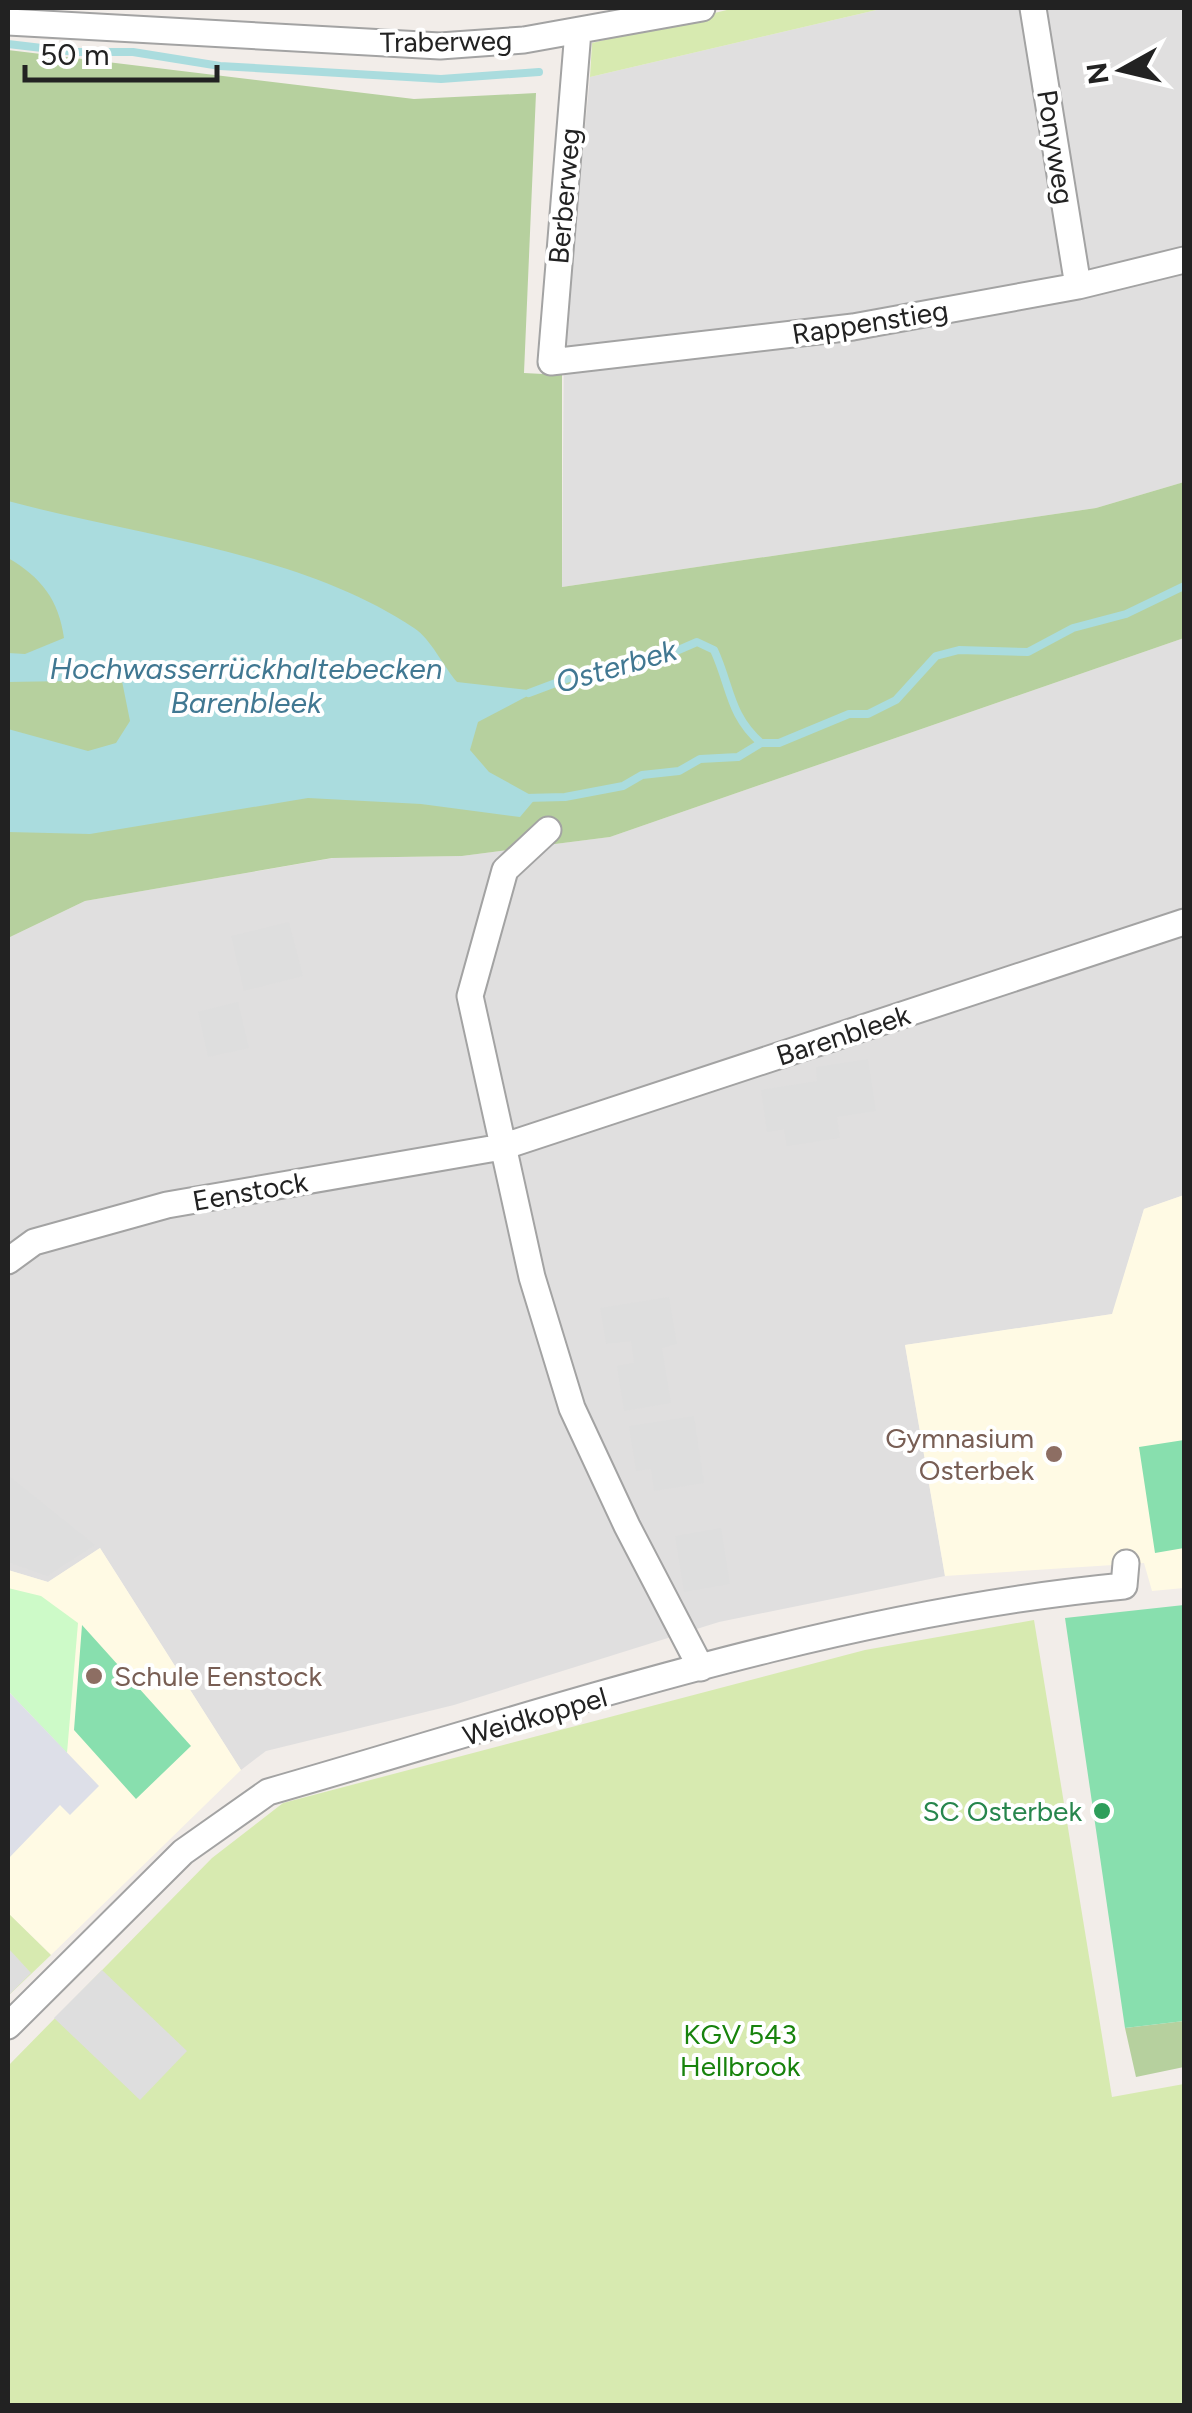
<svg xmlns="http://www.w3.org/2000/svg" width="1192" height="2413" font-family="Figtree,sans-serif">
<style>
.residential{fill:#e0dfdf}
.education{fill:#fffae4}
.grass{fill:#d7eab0}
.forest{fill:#b6d09e}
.park{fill:#cdfac8}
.pitch{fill:#88dfae}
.parking{fill:#dedede}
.plaza{fill:#dddfe8}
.water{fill:#aadcde}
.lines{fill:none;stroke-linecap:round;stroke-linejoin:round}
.stream{stroke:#aadcde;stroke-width:8}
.minor-casing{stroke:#a3a3a3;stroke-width:29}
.minor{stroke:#fff;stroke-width:25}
.education-dot{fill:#8d6e63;stroke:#fff;stroke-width:4}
.leisure-dot{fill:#2e9e5b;stroke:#fff;stroke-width:4}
.labels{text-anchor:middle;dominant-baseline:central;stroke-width:8;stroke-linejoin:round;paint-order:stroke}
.street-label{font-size:28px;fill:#222;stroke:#fff}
.education-label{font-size:28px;fill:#785e54;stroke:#fff;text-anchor:end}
.leisure-label{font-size:28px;fill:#27864d;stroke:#fff;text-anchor:end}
.park-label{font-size:28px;fill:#18830d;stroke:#fff}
.water-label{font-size:30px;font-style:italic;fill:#417892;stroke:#fff}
</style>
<rect width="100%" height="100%" fill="#f2ede9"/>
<path class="residential" d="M 885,8 L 1184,8 L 1184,482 L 1096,508 L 562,587 L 564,337 L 590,77 Z
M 1184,638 L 1184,1195 L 1144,1209 L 1113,1314 L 905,1345 L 945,1576 L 719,1622 L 454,1705 L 266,1751 L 241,1770 L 100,1548 L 48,1582 L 8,1570 L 8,938 L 85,901 L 333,858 L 462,856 L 610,837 Z"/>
<path class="education" d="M 1184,1195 L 1184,1588 L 1152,1591 L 1144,1563 L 945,1576 L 905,1345 L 1112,1314 L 1144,1209 Z
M 100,1548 L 241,1770 L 51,1955 L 8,1913 L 8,1570 L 48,1582 Z"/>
<path class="grass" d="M 735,8 L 885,8 L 590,77 L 592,43 Z
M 1034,1620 L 1112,2097 L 1184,2084 L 1184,2405 L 8,2406 L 8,2066 L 212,1858 L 283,1803 L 865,1650 Z
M 8,1913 L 51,1955 L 8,1996 Z"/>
<path class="forest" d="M 8,50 L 414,99 L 536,93 L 524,373 L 562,375 L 562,587 L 1096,508 L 1184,482 L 1184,638 L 610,837 L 462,856 L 332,858 L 85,901 L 8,938 Z
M 1184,2021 L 1184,2067 L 1136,2077 L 1125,2028 Z"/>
<path class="park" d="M 8,1588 L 41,1596 L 78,1623 L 67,1753 L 8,1691 Z"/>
<path class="pitch" d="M 1184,1440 L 1184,1548 L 1155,1553 L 1139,1447 Z
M 1184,1605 L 1184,2021 L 1125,2028 L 1065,1618 Z
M 82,1625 L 191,1746 L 136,1799 L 74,1730 Z"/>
<path class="parking" d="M 289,922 L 303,976 L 244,991 L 231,936 Z
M 238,1002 L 249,1048 L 208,1057 L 198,1012 Z
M 868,1059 L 876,1111 L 837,1117 L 840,1138 L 787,1146 L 784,1129 L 767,1132 L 761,1090 L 817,1081 L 816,1067 Z
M 669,1297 L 677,1344 L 662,1348 L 671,1403 L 624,1411 L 617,1366 L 634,1363 L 631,1341 L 606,1344 L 600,1308 Z
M 694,1416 L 704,1483 L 654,1491 L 651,1469 L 636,1471 L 629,1426 Z
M 8,1475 L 95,1545 L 47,1576 L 8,1562 Z
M 721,1528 L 730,1584 L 684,1592 L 675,1536 Z
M 8,1948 L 31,1973 L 8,1996 Z
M 102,1970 L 187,2051 L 140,2100 L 54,2018 Z"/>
<path class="plaza" d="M 8,1691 L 99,1786 L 70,1815 L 60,1805 L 8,1859 Z"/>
<path class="water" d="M 8,501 C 137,536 301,552 414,628 C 431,639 443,666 457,682 L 537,691 L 478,722 L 470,750 L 489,772 L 536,798 L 520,817 L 421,804 L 308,798 L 90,834 L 8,832 L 8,729 L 88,751 L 116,743 L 130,721 L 122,681 L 106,672 L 67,681 L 8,682 L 8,653 L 25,654 L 64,638 C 59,600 41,577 8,558 Z"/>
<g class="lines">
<path class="stream" d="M 8,44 L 76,52 L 133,52 L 220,66 L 441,79 L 539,72
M 529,693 L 569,678 L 601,675 L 632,660 L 660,658 L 697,642 L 714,650 C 731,687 729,715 761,743
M 525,798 L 565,797 L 623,786 L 642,775 L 679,771 L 700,759 L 738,757 L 761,743 L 779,743 L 849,714 L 868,714 L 896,700 L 936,656 L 959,650 L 1028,652 L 1073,628 L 1126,614 L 1184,586"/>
<defs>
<path id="minor" d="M 1033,8 L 1078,286
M 8,22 L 440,46 L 524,40 L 702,8
M 578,31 L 551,362 L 853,327 L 1078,286 L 1184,260
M 548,830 L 505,870 L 470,996 L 532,1277 L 572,1408 L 627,1526 L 701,1668
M 8,1261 L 34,1242 L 167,1205 L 502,1147 L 1184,922
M 8,2026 L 183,1852 L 268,1792 C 550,1711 831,1614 1124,1586 L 1126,1563"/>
</defs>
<use href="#minor" class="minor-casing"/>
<use href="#minor" class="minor"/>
</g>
<g class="education-dot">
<circle cx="1054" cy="1454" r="10"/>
<circle cx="94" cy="1676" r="10"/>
</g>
<circle class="leisure-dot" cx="1102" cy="1811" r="10"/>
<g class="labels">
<g class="street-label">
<text transform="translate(446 41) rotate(-1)">Traberweg</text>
<text transform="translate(1056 147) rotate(81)">Ponyweg</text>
<text transform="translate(564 196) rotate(-85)">Berberweg</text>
<text transform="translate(870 322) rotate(-9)">Rappenstieg</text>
<text transform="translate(843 1035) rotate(-18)">Barenbleek</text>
<text transform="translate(250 1191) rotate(-10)">Eenstock</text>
<text transform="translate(535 1716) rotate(-16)">Weidkoppel</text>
</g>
<g class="education-label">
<text x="1034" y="1438">Gymnasium<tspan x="1034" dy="32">Osterbek</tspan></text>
<text x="114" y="1676" text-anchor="start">Schule Eenstock</text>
</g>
<g class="leisure-label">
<text x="1082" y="1811">SC Osterbek</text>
</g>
<g class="park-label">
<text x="740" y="2034">KGV 543<tspan x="740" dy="32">Hellbrook</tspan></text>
</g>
<g class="water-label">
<text transform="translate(616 666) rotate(-16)">Osterbek</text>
<text x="246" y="668">Hochwasserrückhaltebecken<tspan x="246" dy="34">Barenbleek</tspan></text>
</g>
</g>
<rect width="1192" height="2413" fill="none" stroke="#222222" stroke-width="20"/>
<g transform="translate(1122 70) rotate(262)" stroke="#ffffff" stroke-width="8" paint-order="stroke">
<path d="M0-8L18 38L0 25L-18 38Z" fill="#222222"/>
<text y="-15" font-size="28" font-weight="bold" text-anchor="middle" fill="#222222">N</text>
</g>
<path d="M25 65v15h192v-15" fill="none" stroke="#222222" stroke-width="5"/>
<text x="40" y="65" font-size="30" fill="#222222" stroke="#ffffff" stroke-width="8" paint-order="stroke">50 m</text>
</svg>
